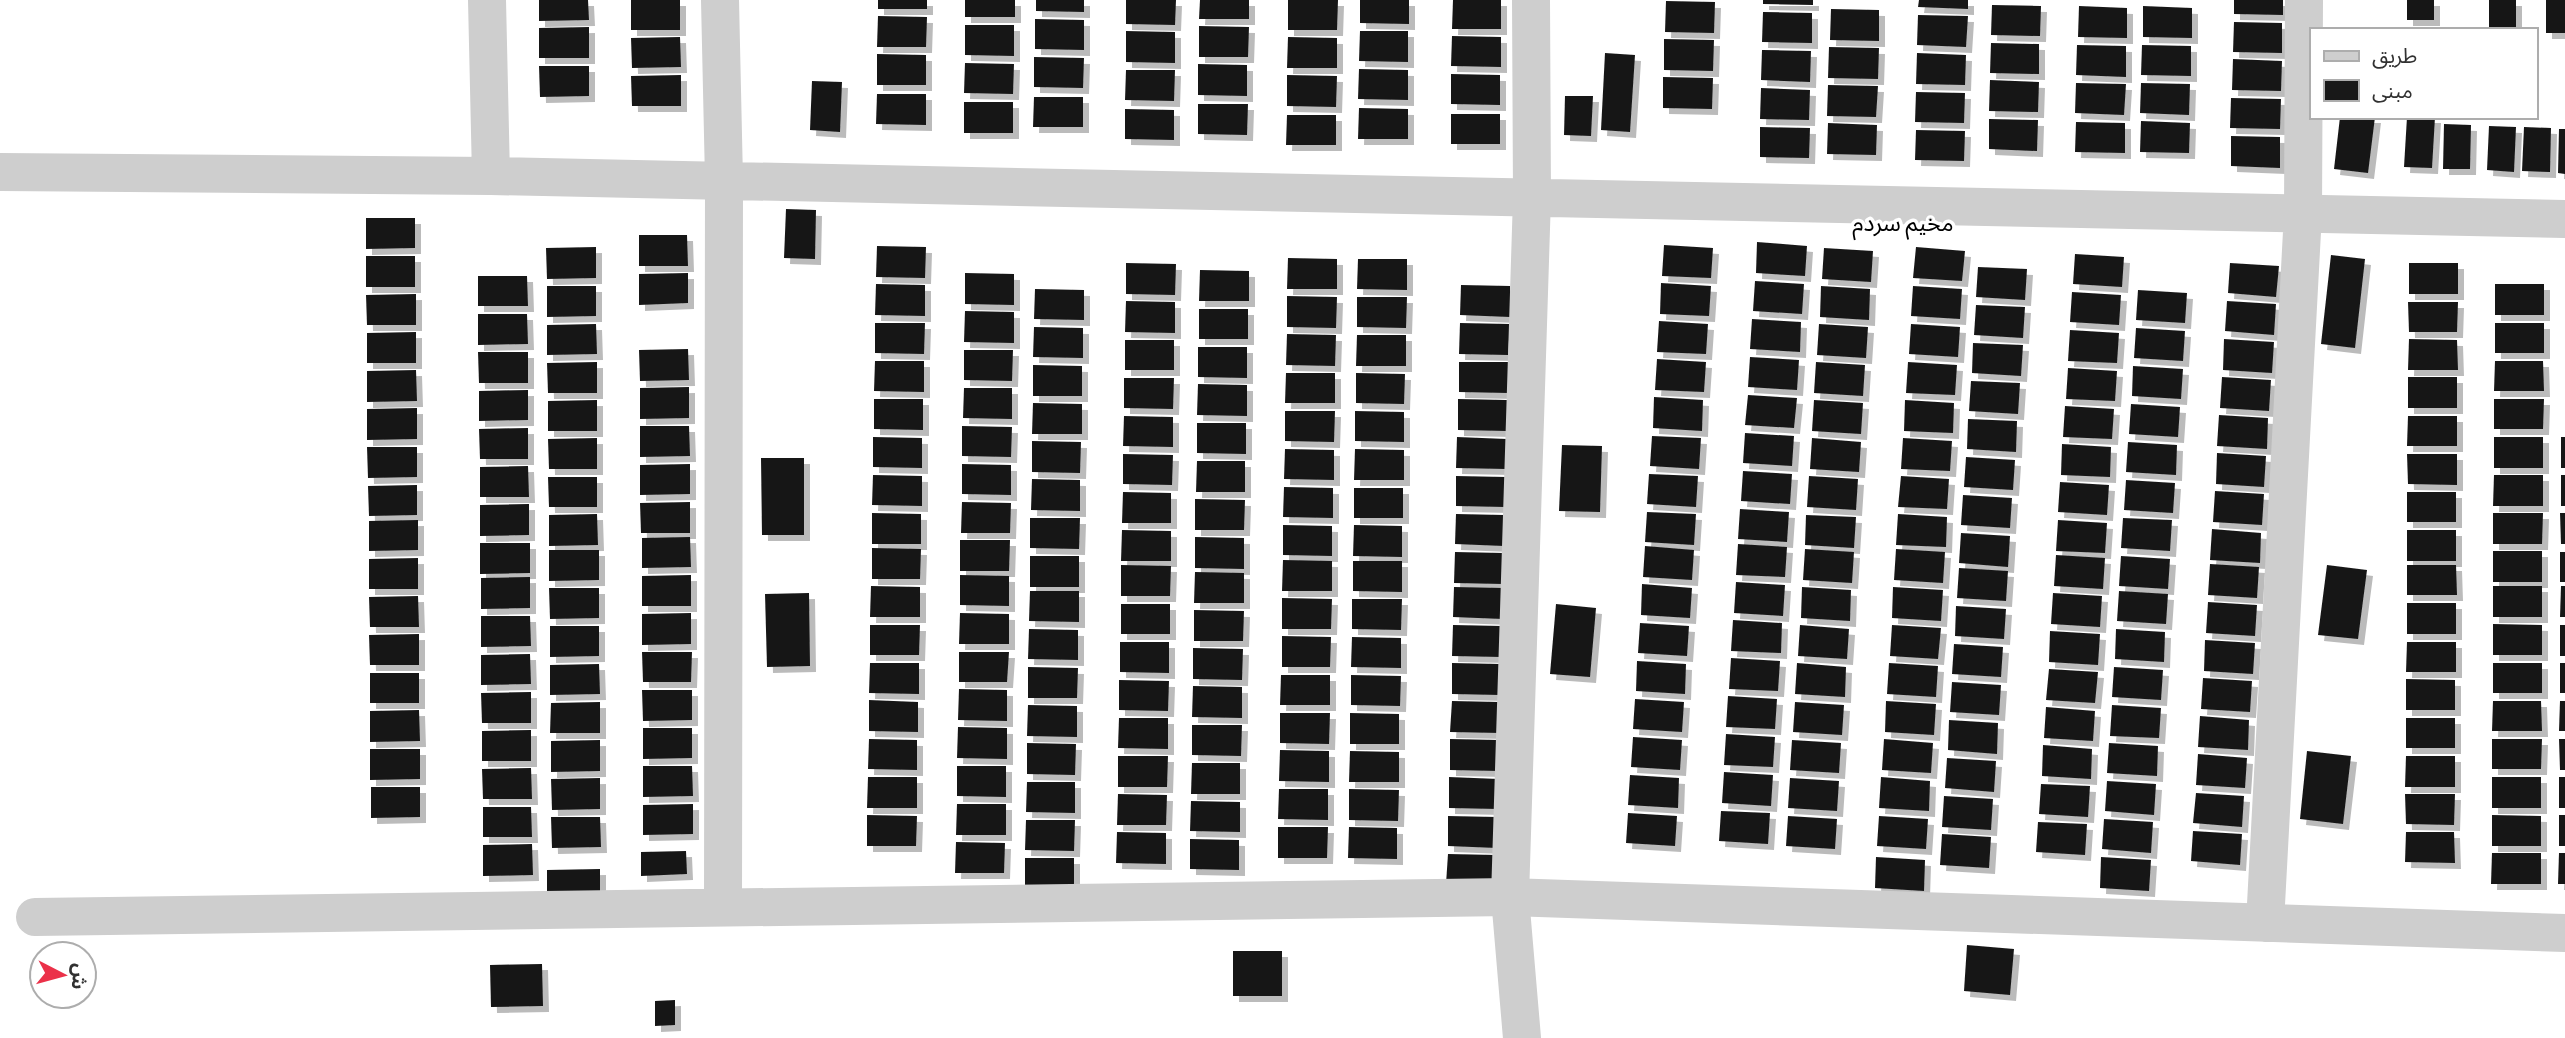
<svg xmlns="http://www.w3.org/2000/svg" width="2565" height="1038" font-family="Barlow,'Noto Sans Arabic',sans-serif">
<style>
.building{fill:#181818;filter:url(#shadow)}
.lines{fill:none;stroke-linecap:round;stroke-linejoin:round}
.minor{stroke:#cecece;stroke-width:38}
.labels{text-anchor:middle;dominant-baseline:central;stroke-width:7;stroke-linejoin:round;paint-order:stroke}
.quarter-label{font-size:23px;fill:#000;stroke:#fff}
</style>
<defs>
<filter id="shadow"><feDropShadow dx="6" dy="6" stdDeviation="0" flood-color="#0004"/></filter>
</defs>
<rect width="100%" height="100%" fill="#fff"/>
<path class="building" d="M 539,0 L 588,0 L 589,20 L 539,21 Z
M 631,0 L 680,0 L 680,30 L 631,30 Z
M 878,0 L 927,0 L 927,9 L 878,9 Z
M 965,0 L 1015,0 L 1015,17 L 965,17 Z
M 1036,0 L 1084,0 L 1084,12 L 1036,11 Z
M 1126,0 L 1176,0 L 1175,25 L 1126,24 Z
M 1200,0 L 1249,0 L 1249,19 L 1199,19 Z
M 1288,0 L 1338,0 L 1337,30 L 1288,30 Z
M 1360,0 L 1409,0 L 1409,24 L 1360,23 Z
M 1453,0 L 1501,0 L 1501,29 L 1452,29 Z
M 1763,0 L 1813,0 L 1813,5 L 1763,4 Z
M 1919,0 L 1968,0 L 1968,9 L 1918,7 Z
M 2234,0 L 2283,0 L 2283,15 L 2234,14 Z
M 2407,0 L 2434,0 L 2434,20 L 2407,20 Z
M 2489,0 L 2516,0 L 2516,30 L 2489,30 Z
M 2546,0 L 2565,0 L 2565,33 L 2546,33 Z
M 1666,1 L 1715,2 L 1714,33 L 1665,32 Z
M 1992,5 L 2041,6 L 2040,36 L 1991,35 Z
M 2079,6 L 2127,8 L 2127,38 L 2078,37 Z
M 2143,6 L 2192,8 L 2192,38 L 2143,37 Z
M 1831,9 L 1879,10 L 1879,41 L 1830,40 Z
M 1763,12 L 1812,13 L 1812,43 L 1762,42 Z
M 1918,15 L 1968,16 L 1966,47 L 1917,45 Z
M 878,16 L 927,17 L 926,47 L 877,47 Z
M 1035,19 L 1084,20 L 1084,50 L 1035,49 Z
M 2234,22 L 2282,23 L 2282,53 L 2233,52 Z
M 965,25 L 1014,25 L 1014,56 L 965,55 Z
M 1199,26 L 1249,27 L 1248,57 L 1199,57 Z
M 589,27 L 589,58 L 539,58 L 539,28 Z
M 1126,31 L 1175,32 L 1175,63 L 1126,62 Z
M 1360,31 L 1408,31 L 1408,62 L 1359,61 Z
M 1452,36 L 1501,37 L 1501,67 L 1451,66 Z
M 680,37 L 681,67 L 632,68 L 631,38 Z
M 1288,37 L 1337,38 L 1337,68 L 1287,68 Z
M 1664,39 L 1714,40 L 1713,71 L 1664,70 Z
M 1991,43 L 2039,44 L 2039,74 L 1990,73 Z
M 2077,45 L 2126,46 L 2126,77 L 2076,75 Z
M 2142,45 L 2191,46 L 2191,76 L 2141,75 Z
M 1829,47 L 1879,48 L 1878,79 L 1828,78 Z
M 1762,50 L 1811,51 L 1810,82 L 1761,80 Z
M 1605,53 L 1635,55 L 1630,132 L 1601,130 Z
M 1917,53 L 1966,55 L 1965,85 L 1916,84 Z
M 877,54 L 926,55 L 926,85 L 877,85 Z
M 1034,57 L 1084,58 L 1083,88 L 1034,87 Z
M 2233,59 L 2282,61 L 2281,91 L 2232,90 Z
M 965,63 L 1014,64 L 1013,94 L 964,93 Z
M 1198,64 L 1247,65 L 1247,96 L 1198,95 Z
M 539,66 L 589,66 L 589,96 L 540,97 Z
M 1359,69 L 1408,70 L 1408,100 L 1358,99 Z
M 1126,70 L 1175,70 L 1174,101 L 1125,100 Z
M 1451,74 L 1500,75 L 1500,105 L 1451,104 Z
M 681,75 L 681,106 L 632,106 L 631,76 Z
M 1287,75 L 1337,76 L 1336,107 L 1287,106 Z
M 1663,77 L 1713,78 L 1712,109 L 1663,108 Z
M 1990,80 L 2039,82 L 2038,112 L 1989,111 Z
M 812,81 L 842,82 L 840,132 L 810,130 Z
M 2076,83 L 2126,84 L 2124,115 L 2075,113 Z
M 2141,83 L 2190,84 L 2189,115 L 2140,113 Z
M 1828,85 L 1878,86 L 1876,117 L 1827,116 Z
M 1761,88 L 1810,90 L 1809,120 L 1760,119 Z
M 1916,92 L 1965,93 L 1964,123 L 1915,122 Z
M 877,94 L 926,94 L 926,125 L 876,124 Z
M 1565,96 L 1593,96 L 1591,136 L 1564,135 Z
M 1034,97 L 1083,97 L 1083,127 L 1033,127 Z
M 2231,98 L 2281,99 L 2280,129 L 2230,128 Z
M 964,102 L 1013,102 L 1013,133 L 964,133 Z
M 1198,104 L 1248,104 L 1247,135 L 1198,134 Z
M 1359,108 L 1408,109 L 1408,139 L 1358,139 Z
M 1125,109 L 1174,110 L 1174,140 L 1125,139 Z
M 1451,114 L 1500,114 L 1500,144 L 1451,144 Z
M 1287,115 L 1336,115 L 1336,145 L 1286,145 Z
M 2340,117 L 2375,117 L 2368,173 L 2334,169 Z
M 2407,117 L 2435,117 L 2432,168 L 2404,167 Z
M 1989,119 L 2038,120 L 2037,151 L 1989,149 Z
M 2141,121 L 2190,123 L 2189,153 L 2140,152 Z
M 2076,122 L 2125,123 L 2125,153 L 2075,152 Z
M 1828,123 L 1877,125 L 1876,155 L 1827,154 Z
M 2444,124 L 2471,125 L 2470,169 L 2443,169 Z
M 2489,126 L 2516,127 L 2514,172 L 2487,170 Z
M 1760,127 L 1810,128 L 1809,158 L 1760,157 Z
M 2524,127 L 2551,128 L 2550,172 L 2522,171 Z
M 2559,129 L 2565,129 L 2565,174 L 2558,173 Z
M 1916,130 L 1965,131 L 1964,161 L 1915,160 Z
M 2231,136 L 2280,137 L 2280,168 L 2231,166 Z
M 786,209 L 816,210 L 815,259 L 784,258 Z
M 366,218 L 415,218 L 415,248 L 366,249 Z
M 639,235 L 687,235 L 688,266 L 639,266 Z
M 1757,242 L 1807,246 L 1805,276 L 1756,273 Z
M 1664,245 L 1713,248 L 1711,278 L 1662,276 Z
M 877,246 L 926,247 L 925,278 L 876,277 Z
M 596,247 L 596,278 L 547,279 L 546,248 Z
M 1916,247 L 1965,251 L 1962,281 L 1913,278 Z
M 1824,248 L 1873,251 L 1871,282 L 1822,279 Z
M 2075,254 L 2124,257 L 2122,287 L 2073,284 Z
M 2331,255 L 2365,259 L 2355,348 L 2321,344 Z
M 366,256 L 415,256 L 415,287 L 366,287 Z
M 1288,258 L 1337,259 L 1337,289 L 1287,289 Z
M 1358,259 L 1407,259 L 1407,290 L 1357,289 Z
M 1126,263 L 1176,264 L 1175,295 L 1126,294 Z
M 2230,263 L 2279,266 L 2276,297 L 2228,293 Z
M 2409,263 L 2458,263 L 2458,294 L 2409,294 Z
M 1978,267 L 2027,269 L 2025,300 L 1976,297 Z
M 1200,270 L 1249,271 L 1249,301 L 1199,301 Z
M 688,273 L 688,303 L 639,305 L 639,274 Z
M 965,273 L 1014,274 L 1014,305 L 965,304 Z
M 478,276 L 527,276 L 528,306 L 478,306 Z
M 1755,281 L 1804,284 L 1802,314 L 1753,311 Z
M 1661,283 L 1711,286 L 1709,316 L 1660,314 Z
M 876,284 L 925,285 L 925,316 L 875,315 Z
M 2495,284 L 2544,284 L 2544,315 L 2495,315 Z
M 1461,285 L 1510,286 L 1510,317 L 1460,315 Z
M 547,286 L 596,286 L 596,316 L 547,317 Z
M 1821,286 L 1870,289 L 1869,320 L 1820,317 Z
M 1913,286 L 1962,289 L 1960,319 L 1911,316 Z
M 1035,289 L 1084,290 L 1084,320 L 1034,319 Z
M 2138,290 L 2187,293 L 2185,323 L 2136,320 Z
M 2072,292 L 2121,295 L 2119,325 L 2070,322 Z
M 416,294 L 416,325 L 367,325 L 366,295 Z
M 1287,296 L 1337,297 L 1336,328 L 1287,327 Z
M 1357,297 L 1407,297 L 1406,328 L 1357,327 Z
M 1126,301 L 1175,302 L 1175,333 L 1125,332 Z
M 2227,301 L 2276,304 L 2274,335 L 2225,331 Z
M 2408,302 L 2458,302 L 2457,332 L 2409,332 Z
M 1976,305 L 2025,307 L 2023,338 L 1974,335 Z
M 1199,309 L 1248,309 L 1248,339 L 1199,339 Z
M 965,311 L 1014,312 L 1014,343 L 964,342 Z
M 478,314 L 527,314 L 528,344 L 478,345 Z
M 1752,319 L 1801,322 L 1800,352 L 1750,349 Z
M 1659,321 L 1708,324 L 1706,354 L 1657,352 Z
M 875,323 L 925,323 L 924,354 L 875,353 Z
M 1460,323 L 1510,324 L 1508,355 L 1459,354 Z
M 2495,323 L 2544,323 L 2544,353 L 2495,353 Z
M 596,324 L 597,354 L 547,355 L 547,325 Z
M 1819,324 L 1868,327 L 1866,358 L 1817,355 Z
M 1911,324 L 1960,327 L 1958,357 L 1909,354 Z
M 1034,327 L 1083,328 L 1083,358 L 1033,357 Z
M 2136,328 L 2185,331 L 2183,361 L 2134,358 Z
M 2070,330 L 2119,333 L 2117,363 L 2068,361 Z
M 416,332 L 416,363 L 367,363 L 367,333 Z
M 1287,334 L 1336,335 L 1335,366 L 1286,365 Z
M 1357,335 L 1406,335 L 1406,366 L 1356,366 Z
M 2224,339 L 2274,342 L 2272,373 L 2223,370 Z
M 2409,339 L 2457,340 L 2458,370 L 2408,370 Z
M 1125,340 L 1174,340 L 1174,370 L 1125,370 Z
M 1973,343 L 2023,345 L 2021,376 L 1972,373 Z
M 1198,347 L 1247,347 L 1247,378 L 1198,377 Z
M 688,349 L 689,380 L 640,381 L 639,350 Z
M 964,350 L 1013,350 L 1012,381 L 964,380 Z
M 478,352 L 528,352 L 528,383 L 479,383 Z
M 1750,357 L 1799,360 L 1797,390 L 1748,387 Z
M 1657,359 L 1706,362 L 1704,392 L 1655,390 Z
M 875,361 L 924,361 L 924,392 L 874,391 Z
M 2495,361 L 2543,361 L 2544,391 L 2494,391 Z
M 597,362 L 597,393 L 548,393 L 547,363 Z
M 1459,362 L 1508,362 L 1508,393 L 1459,392 Z
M 1816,362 L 1865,365 L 1863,396 L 1814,393 Z
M 1908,362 L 1957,365 L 1955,395 L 1906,393 Z
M 1033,365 L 1082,366 L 1082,396 L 1033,396 Z
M 2133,366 L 2183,369 L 2181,399 L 2132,396 Z
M 2068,368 L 2117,371 L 2115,401 L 2066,399 Z
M 416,370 L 417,401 L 367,402 L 367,371 Z
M 1286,373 L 1335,373 L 1335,403 L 1285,403 Z
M 1356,373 L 1405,374 L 1404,404 L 1356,403 Z
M 2222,377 L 2271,380 L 2269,411 L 2220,408 Z
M 2408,377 L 2457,377 L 2457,408 L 2408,408 Z
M 1124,378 L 1174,378 L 1173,409 L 1124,408 Z
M 1971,381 L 2020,383 L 2018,414 L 1969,411 Z
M 1198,384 L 1247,385 L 1247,416 L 1197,415 Z
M 689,387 L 689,418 L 640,419 L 640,388 Z
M 964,388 L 1012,388 L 1012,419 L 963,418 Z
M 528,390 L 528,420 L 479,421 L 479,391 Z
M 1748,395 L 1797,398 L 1794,428 L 1745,425 Z
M 1654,397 L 1703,400 L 1702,431 L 1653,428 Z
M 874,399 L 923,399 L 923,430 L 874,429 Z
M 1458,399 L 1507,400 L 1507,431 L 1458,430 Z
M 2494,399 L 2544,399 L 2543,429 L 2494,429 Z
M 597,400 L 597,431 L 548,431 L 548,401 Z
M 1814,400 L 1863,403 L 1861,434 L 1812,431 Z
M 1905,400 L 1954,403 L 1953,433 L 1904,431 Z
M 1033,403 L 1082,404 L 1082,434 L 1032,434 Z
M 2131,404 L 2180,407 L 2178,437 L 2129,434 Z
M 2065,406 L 2114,409 L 2112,439 L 2063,437 Z
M 417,408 L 417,439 L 367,440 L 367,409 Z
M 1285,411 L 1335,411 L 1334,442 L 1285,441 Z
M 1355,411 L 1404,412 L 1404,442 L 1355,441 Z
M 2219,415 L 2268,418 L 2267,449 L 2217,446 Z
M 1124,416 L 1173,417 L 1173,447 L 1123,446 Z
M 2408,416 L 2457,416 L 2457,446 L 2407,446 Z
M 1968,419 L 2017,421 L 2016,452 L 1967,449 Z
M 1197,423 L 1246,423 L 1246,454 L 1197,453 Z
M 640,426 L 689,426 L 690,456 L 640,457 Z
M 962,426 L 1012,427 L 1011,457 L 962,456 Z
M 528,428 L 528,459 L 480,459 L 479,429 Z
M 1745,433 L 1794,436 L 1792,466 L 1743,463 Z
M 1652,436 L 1701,438 L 1699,469 L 1650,466 Z
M 873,437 L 922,438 L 922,468 L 873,467 Z
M 1457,437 L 1507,439 L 1506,469 L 1456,468 Z
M 2494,437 L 2543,437 L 2543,468 L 2494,468 Z
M 2561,437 L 2565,437 L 2565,468 L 2561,468 Z
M 597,438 L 597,469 L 549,469 L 548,439 Z
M 1812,438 L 1861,442 L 1859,472 L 1810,469 Z
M 1903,438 L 1952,441 L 1950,471 L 1901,469 Z
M 1032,441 L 1081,442 L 1080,473 L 1032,472 Z
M 2128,442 L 2177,445 L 2176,475 L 2126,472 Z
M 2062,444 L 2111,447 L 2110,477 L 2061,475 Z
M 1562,445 L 1602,446 L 1600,512 L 1559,511 Z
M 367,447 L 417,447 L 417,477 L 368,478 Z
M 1285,449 L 1334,450 L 1334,480 L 1284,479 Z
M 1355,449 L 1404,450 L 1404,480 L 1354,480 Z
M 2217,453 L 2266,456 L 2264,487 L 2216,484 Z
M 1123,454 L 1173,455 L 1172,485 L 1123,484 Z
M 2407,454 L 2457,454 L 2457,485 L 2408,484 Z
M 1966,457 L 2015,460 L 2013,490 L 1964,487 Z
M 761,458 L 804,458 L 804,535 L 762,535 Z
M 1197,461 L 1245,461 L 1245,492 L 1196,492 Z
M 690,464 L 690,494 L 640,495 L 640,465 Z
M 962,464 L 1011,465 L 1011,495 L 962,494 Z
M 528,466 L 529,497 L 480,497 L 480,467 Z
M 1743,471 L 1792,474 L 1790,504 L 1741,501 Z
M 1649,474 L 1698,476 L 1696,507 L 1647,504 Z
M 873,475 L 922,476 L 922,506 L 872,505 Z
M 2494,475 L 2543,475 L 2543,506 L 2493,506 Z
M 2561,475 L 2565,475 L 2565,506 L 2561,506 Z
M 1456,476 L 1506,477 L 1505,507 L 1456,506 Z
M 1809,476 L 1858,479 L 1856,510 L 1807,507 Z
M 1901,476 L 1949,479 L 1947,509 L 1898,507 Z
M 548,477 L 597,477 L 597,507 L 549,507 Z
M 1032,479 L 1080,480 L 1080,511 L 1031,510 Z
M 2126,480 L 2175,483 L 2173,513 L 2124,510 Z
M 2060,482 L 2109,485 L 2107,515 L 2058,512 Z
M 417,485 L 417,515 L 369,516 L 368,486 Z
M 1284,487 L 1333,488 L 1333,518 L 1283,517 Z
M 1354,488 L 1403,488 L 1403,518 L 1354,518 Z
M 2215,491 L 2264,494 L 2262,525 L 2213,522 Z
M 1123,492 L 1171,493 L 1171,523 L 1122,523 Z
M 2407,492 L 2456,492 L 2456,522 L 2407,522 Z
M 1963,495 L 2012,498 L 2010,528 L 1961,525 Z
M 1195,499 L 1245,500 L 1244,530 L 1195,530 Z
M 690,502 L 690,533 L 641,533 L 640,503 Z
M 962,502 L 1011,503 L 1010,533 L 961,533 Z
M 529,504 L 529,535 L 480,536 L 480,505 Z
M 1740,509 L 1789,512 L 1787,542 L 1738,539 Z
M 1647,512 L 1696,514 L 1694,545 L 1645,542 Z
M 872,513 L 921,514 L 921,544 L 872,544 Z
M 2493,513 L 2543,513 L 2542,544 L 2493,544 Z
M 2560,513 L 2565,513 L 2565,544 L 2561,544 Z
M 597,514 L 598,545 L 549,546 L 549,515 Z
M 1456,514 L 1504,515 L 1504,546 L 1455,544 Z
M 1898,514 L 1947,517 L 1946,547 L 1896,545 Z
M 1806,515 L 1856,517 L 1854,548 L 1805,545 Z
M 1030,518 L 1080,518 L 1079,549 L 1030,548 Z
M 2123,518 L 2172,520 L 2170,551 L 2121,548 Z
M 418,520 L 418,550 L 369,551 L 369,521 Z
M 2058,520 L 2107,523 L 2105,553 L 2056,551 Z
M 1283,525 L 1332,526 L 1332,556 L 1283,555 Z
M 1354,525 L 1402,526 L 1402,557 L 1353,556 Z
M 2212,529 L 2261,533 L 2260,563 L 2210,560 Z
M 1122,530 L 1171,531 L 1171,561 L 1121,561 Z
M 2407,530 L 2456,530 L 2456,561 L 2407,561 Z
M 1961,533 L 2010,536 L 2008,567 L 1959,563 Z
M 690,537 L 691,567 L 642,568 L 642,538 Z
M 1195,537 L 1244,538 L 1244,569 L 1195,568 Z
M 960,540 L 1010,540 L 1009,571 L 960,571 Z
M 480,543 L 530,543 L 530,573 L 480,574 Z
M 1738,544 L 1787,547 L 1785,577 L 1736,575 Z
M 1645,546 L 1694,550 L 1692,580 L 1643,577 Z
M 872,548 L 921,549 L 920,579 L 872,579 Z
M 1805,549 L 1854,552 L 1852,583 L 1803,580 Z
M 1896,549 L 1945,552 L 1943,583 L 1894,580 Z
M 549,550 L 599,550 L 599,580 L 549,581 Z
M 2493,551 L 2542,551 L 2542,582 L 2493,582 Z
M 1455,552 L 1504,553 L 1503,584 L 1454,583 Z
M 2560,552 L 2565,552 L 2565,582 L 2560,582 Z
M 2056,555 L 2105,558 L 2103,589 L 2054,586 Z
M 1030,556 L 1079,556 L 1079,587 L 1030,587 Z
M 2121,556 L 2170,559 L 2168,589 L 2119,586 Z
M 418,558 L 418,589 L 369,589 L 369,559 Z
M 1283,560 L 1332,561 L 1332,591 L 1282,591 Z
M 1353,561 L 1402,561 L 1402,592 L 1353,591 Z
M 2210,564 L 2259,567 L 2257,598 L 2208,595 Z
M 1121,565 L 1171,566 L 1170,596 L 1121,596 Z
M 2327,565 L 2367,570 L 2358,639 L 2318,635 Z
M 2407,565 L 2456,565 L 2457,595 L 2407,595 Z
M 1959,568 L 2008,571 L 2006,601 L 1957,598 Z
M 1195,572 L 1244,573 L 1244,603 L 1194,603 Z
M 691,575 L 691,606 L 642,606 L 642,576 Z
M 960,575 L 1009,576 L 1009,606 L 960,605 Z
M 530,577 L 530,608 L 481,609 L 481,578 Z
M 1736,582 L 1785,585 L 1783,616 L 1734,613 Z
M 1642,584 L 1692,588 L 1690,618 L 1641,615 Z
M 871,586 L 920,587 L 920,617 L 870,617 Z
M 2493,586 L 2542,586 L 2542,617 L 2493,617 Z
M 2561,586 L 2565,586 L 2565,617 L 2560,617 Z
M 1454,587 L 1503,588 L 1503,619 L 1453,617 Z
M 1802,587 L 1851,590 L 1850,621 L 1801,618 Z
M 1893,587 L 1943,590 L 1941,621 L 1892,618 Z
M 549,588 L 599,588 L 599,618 L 550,619 Z
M 1030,591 L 1079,591 L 1079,622 L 1029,621 Z
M 2119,591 L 2168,594 L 2166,624 L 2117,621 Z
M 809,593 L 810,666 L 767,667 L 765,594 Z
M 2053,593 L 2102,596 L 2100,627 L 2051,624 Z
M 418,596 L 419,627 L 370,627 L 369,597 Z
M 1282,598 L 1332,599 L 1331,629 L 1282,629 Z
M 1352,599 L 1402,599 L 1401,630 L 1352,629 Z
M 2208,602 L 2257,605 L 2255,636 L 2206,633 Z
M 2407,603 L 2456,603 L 2456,634 L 2407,634 Z
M 1121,604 L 1170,604 L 1170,634 L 1121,634 Z
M 1556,604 L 1596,608 L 1590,677 L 1550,674 Z
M 1956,606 L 2006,609 L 2004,639 L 1955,636 Z
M 1194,610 L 1244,611 L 1243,641 L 1194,641 Z
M 691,613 L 691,644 L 642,645 L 642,614 Z
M 960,613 L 1009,614 L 1009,644 L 959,644 Z
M 481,616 L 530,616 L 531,646 L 481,647 Z
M 1733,620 L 1782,623 L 1781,653 L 1731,651 Z
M 1640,623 L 1689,626 L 1687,656 L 1638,653 Z
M 2493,624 L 2542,625 L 2542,655 L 2493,655 Z
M 870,625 L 920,625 L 919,655 L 870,655 Z
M 1453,625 L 1502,626 L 1501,657 L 1452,656 Z
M 1800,625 L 1849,629 L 1847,659 L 1798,656 Z
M 1892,625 L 1941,628 L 1938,659 L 1890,656 Z
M 2560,625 L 2565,625 L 2565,656 L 2560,656 Z
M 550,626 L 599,626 L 599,656 L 550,657 Z
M 1029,629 L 1078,630 L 1078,660 L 1028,659 Z
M 2116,629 L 2165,632 L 2164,662 L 2115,659 Z
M 2050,631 L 2100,634 L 2098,665 L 2049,662 Z
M 419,634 L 419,665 L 370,665 L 369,635 Z
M 1282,636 L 1331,637 L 1330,667 L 1282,667 Z
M 1352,637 L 1401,638 L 1401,668 L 1351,667 Z
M 2205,640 L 2255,643 L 2253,674 L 2204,671 Z
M 1120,642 L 1169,642 L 1169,673 L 1120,672 Z
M 2407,642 L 2456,642 L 2456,672 L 2406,672 Z
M 1954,644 L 2003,647 L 2001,677 L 1952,674 Z
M 1193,648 L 1243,649 L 1242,680 L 1193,679 Z
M 642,652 L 692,652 L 691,682 L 643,682 Z
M 959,652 L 1009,652 L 1007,682 L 959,682 Z
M 530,654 L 531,684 L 481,685 L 481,655 Z
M 1731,658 L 1780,661 L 1778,691 L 1729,689 Z
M 1637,661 L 1686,664 L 1685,694 L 1636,691 Z
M 870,663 L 919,663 L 919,694 L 869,693 Z
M 1452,663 L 1501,664 L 1500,695 L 1452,694 Z
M 1797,663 L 1846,667 L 1845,697 L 1795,694 Z
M 1889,663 L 1938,666 L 1936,697 L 1887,694 Z
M 2493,663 L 2542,663 L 2542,693 L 2493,693 Z
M 2560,663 L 2565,663 L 2565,693 L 2560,693 Z
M 599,664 L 600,694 L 550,695 L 550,665 Z
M 1028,667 L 1078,668 L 1077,698 L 1028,698 Z
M 2114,667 L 2163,670 L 2161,700 L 2112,697 Z
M 2049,669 L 2098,672 L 2095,703 L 2046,700 Z
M 370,673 L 419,673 L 419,703 L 370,703 Z
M 1281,675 L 1330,675 L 1330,705 L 1280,705 Z
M 1351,675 L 1401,676 L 1400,706 L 1351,705 Z
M 2203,678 L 2252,681 L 2250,712 L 2201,709 Z
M 2406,679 L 2455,680 L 2455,710 L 2406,710 Z
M 1119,680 L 1169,681 L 1168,711 L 1119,710 Z
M 1952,682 L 2001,685 L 1999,715 L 1950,712 Z
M 1193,686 L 1242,687 L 1242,718 L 1192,717 Z
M 959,689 L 1007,690 L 1007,721 L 958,720 Z
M 642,690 L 692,690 L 692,720 L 643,721 Z
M 531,692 L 531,723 L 482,723 L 481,693 Z
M 1728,696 L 1777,699 L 1775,729 L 1726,727 Z
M 1635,699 L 1684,702 L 1682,732 L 1633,729 Z
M 869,700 L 918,702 L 918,732 L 869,731 Z
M 1452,701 L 1500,702 L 1500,733 L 1450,732 Z
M 1886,701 L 1936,704 L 1934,735 L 1885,732 Z
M 2493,701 L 2541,701 L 2542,731 L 2492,731 Z
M 2560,701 L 2565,701 L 2565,731 L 2559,731 Z
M 600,702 L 600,733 L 550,733 L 551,703 Z
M 1795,702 L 1844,705 L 1842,735 L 1793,732 Z
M 1028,705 L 1077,706 L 1077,737 L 1027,736 Z
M 2112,705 L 2161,708 L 2159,738 L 2110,736 Z
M 2046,707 L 2095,711 L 2093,741 L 2044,738 Z
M 419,710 L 420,741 L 370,742 L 370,711 Z
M 1280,713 L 1330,713 L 1329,744 L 1280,743 Z
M 1350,713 L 1399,714 L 1399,744 L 1350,744 Z
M 2200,716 L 2249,720 L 2248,750 L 2198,747 Z
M 1119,718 L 1168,718 L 1168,749 L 1118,748 Z
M 2406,718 L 2455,718 L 2455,748 L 2406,748 Z
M 1949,720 L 1998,723 L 1997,754 L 1948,750 Z
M 1192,725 L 1242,725 L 1241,756 L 1192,755 Z
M 958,727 L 1007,728 L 1007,759 L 957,758 Z
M 643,728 L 692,728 L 692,758 L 643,759 Z
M 531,730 L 531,761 L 482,761 L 482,731 Z
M 1726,734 L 1775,737 L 1773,767 L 1724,765 Z
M 1633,737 L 1682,740 L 1680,770 L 1631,767 Z
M 869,739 L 917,740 L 917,770 L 868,769 Z
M 1450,739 L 1500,740 L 1499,771 L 1450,770 Z
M 1884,739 L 1933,743 L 1931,773 L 1882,770 Z
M 2492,739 L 2542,739 L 2541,769 L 2492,769 Z
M 2559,739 L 2565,739 L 2565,770 L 2560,770 Z
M 600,740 L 600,771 L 551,772 L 551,741 Z
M 1792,740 L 1841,743 L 1839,773 L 1790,770 Z
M 1027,743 L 1076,744 L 1075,775 L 1027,774 Z
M 2109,743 L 2158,746 L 2157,776 L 2107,773 Z
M 2043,745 L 2092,749 L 2091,779 L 2042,776 Z
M 370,749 L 420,749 L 420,779 L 370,780 Z
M 1280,750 L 1329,751 L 1329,782 L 1279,781 Z
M 1350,751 L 1399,752 L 1399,782 L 1349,782 Z
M 2307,751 L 2351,756 L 2343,824 L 2300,819 Z
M 2198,754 L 2247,758 L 2245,788 L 2196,785 Z
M 1118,756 L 1168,756 L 1167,787 L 1118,787 Z
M 2406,756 L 2455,756 L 2455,787 L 2405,787 Z
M 1947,758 L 1996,761 L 1994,792 L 1945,788 Z
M 1192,763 L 1240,763 L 1240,794 L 1191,794 Z
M 643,766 L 692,766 L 693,796 L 643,797 Z
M 957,766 L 1006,766 L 1006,797 L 957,796 Z
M 531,768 L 532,799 L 483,799 L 482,769 Z
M 1724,772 L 1773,775 L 1771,806 L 1722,803 Z
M 1630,775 L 1679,778 L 1678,808 L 1628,805 Z
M 868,777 L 917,777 L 917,808 L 867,808 Z
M 1449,777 L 1499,779 L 1498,809 L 1449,808 Z
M 1881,777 L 1930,781 L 1929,811 L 1879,808 Z
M 2492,777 L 2541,777 L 2541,808 L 2492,808 Z
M 2559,777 L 2565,777 L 2565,808 L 2559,808 Z
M 600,778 L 600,809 L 552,810 L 551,779 Z
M 1790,778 L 1839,781 L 1837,811 L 1788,808 Z
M 2107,781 L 2156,784 L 2154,815 L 2105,811 Z
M 1027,782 L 1075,782 L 1075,813 L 1026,812 Z
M 2041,784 L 2090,786 L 2088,817 L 2039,814 Z
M 371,787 L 420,787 L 420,817 L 371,818 Z
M 1279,789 L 1328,789 L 1328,820 L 1278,819 Z
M 1349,789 L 1399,790 L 1398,821 L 1349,820 Z
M 2196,793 L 2244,796 L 2242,827 L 2193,823 Z
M 1118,794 L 1167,795 L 1166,825 L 1117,825 Z
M 2405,794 L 2455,794 L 2454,825 L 2406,824 Z
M 1944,796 L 1993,799 L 1991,830 L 1942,827 Z
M 1191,801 L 1240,802 L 1240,832 L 1190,831 Z
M 693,804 L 693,834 L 643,835 L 643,805 Z
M 957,804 L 1006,804 L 1006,835 L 956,835 Z
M 483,807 L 531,807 L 532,837 L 483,837 Z
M 1721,811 L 1770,813 L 1768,844 L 1719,841 Z
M 1628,813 L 1677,816 L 1675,846 L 1626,843 Z
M 867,815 L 917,816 L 916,846 L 867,846 Z
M 2492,815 L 2541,816 L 2541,846 L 2492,846 Z
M 2559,815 L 2565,815 L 2565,846 L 2559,846 Z
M 1448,816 L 1497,817 L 1497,848 L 1448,846 Z
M 1788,816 L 1837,819 L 1835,849 L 1786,846 Z
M 1879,816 L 1928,819 L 1926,849 L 1877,846 Z
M 551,817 L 600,817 L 601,847 L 552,848 Z
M 2104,819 L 2153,822 L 2151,853 L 2102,849 Z
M 1026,820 L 1075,820 L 1074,851 L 1025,850 Z
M 2038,822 L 2087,824 L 2085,855 L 2036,852 Z
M 1278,827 L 1328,827 L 1327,858 L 1278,858 Z
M 1349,827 L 1397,828 L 1397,859 L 1348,858 Z
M 2193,831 L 2242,834 L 2240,865 L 2191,861 Z
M 1117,832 L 1166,833 L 1166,864 L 1116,863 Z
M 2406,832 L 2454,832 L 2455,863 L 2405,862 Z
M 1942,834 L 1991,837 L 1989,868 L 1940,865 Z
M 1190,839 L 1239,840 L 1239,870 L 1190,869 Z
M 956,842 L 1005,843 L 1004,873 L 955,873 Z
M 532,844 L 533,875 L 483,876 L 483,845 Z
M 686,851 L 687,874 L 641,876 L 641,852 Z
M 2492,853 L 2541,853 L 2541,884 L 2491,884 Z
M 2559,853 L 2565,853 L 2565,884 L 2558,884 Z
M 1448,854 L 1497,855 L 1496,886 L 1446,884 Z
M 1876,857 L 1925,860 L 1924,891 L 1875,888 Z
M 2101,857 L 2151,860 L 2149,891 L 2100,888 Z
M 1025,858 L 1074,858 L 1074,889 L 1025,888 Z
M 600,869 L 600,902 L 547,903 L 547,870 Z
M 1967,945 L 2014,949 L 2010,995 L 1964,991 Z
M 1233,951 L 1282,951 L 1282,996 L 1233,996 Z
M 542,964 L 543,1006 L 491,1007 L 490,965 Z
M 675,1000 L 675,1025 L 655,1026 L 655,1001 Z"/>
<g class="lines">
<path class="minor" d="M 487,0 L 491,176
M 720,0 L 724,180 L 723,907
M 0,172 L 491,176 L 2565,219
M 35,917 L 1510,897 L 2565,933
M 2265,923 L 2303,213 L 2304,0
M 1522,1038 L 1510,897 L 1532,197 L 1531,0"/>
</g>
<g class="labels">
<g class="quarter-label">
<text x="1903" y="222">مخيم سردم</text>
</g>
</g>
<rect x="2310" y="28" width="228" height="91" fill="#ffffff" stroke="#adadad" stroke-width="2"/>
<rect x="2324" y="51" width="35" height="10" fill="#cecece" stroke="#adadad" stroke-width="2"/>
<text x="2372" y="63" font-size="21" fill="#313131">طريق</text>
<rect x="2324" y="80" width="35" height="21" fill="#181818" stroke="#adadad" stroke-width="2"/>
<text x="2372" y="98" font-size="21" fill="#313131">مبنى</text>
<g transform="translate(63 975) rotate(96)"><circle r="33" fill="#ffffff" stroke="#adadad" stroke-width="2"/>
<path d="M0-5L12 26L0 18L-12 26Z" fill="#eb3149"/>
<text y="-10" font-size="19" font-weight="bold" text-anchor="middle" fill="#313131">ش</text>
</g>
</svg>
